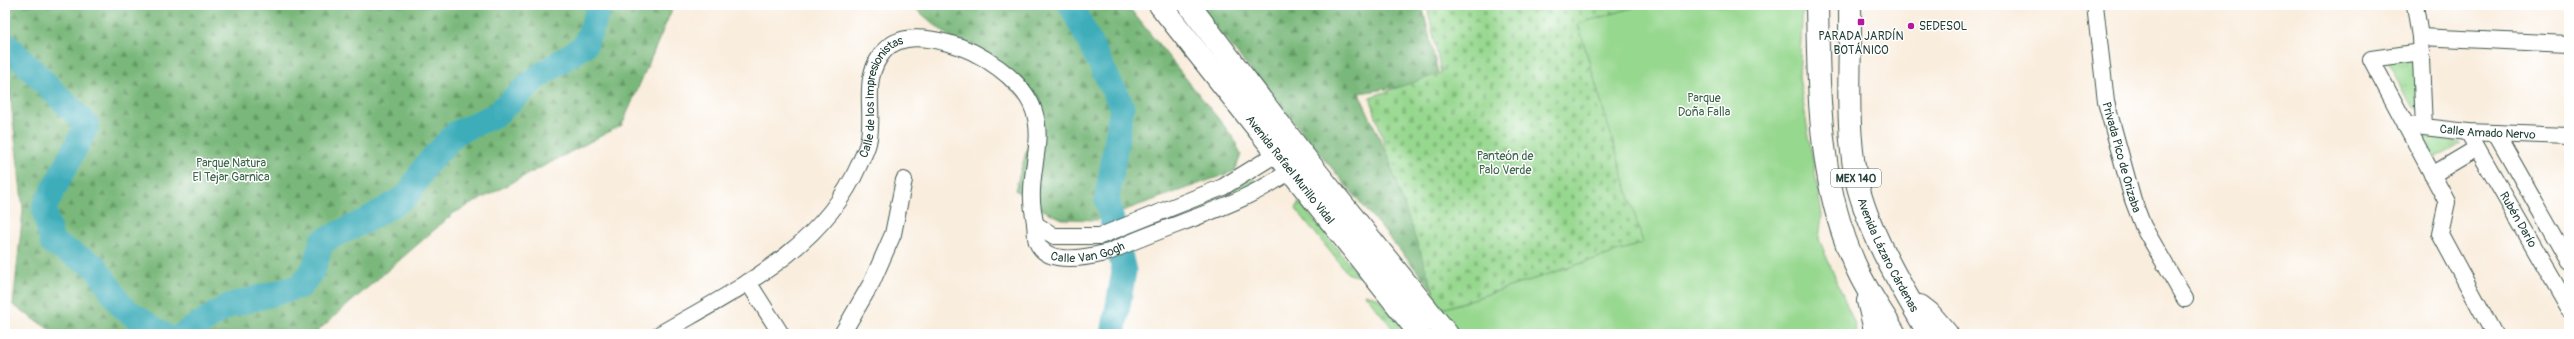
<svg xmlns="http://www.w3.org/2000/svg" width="2574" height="339" font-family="Pangolin,sans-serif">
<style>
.grass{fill:url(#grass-tufts);stroke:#5b8a62}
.forest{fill:url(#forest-firs);stroke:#4c7a57}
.cemetery{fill:url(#cemetery-stones);stroke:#5b8a62}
.green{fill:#97d88f;stroke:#5b8a62}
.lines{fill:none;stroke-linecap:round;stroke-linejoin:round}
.river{stroke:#3dadba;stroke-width:25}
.street-casing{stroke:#40574d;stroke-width:18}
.secondary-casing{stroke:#40574d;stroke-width:24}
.highway-casing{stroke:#40574d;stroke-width:24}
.street{stroke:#fff;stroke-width:16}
.secondary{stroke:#fff;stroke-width:22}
.highway{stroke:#fff;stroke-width:22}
.poi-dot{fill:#b5179e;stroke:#fff;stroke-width:1.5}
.labels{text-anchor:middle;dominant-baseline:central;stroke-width:3;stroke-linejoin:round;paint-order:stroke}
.shield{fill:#fff;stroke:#627771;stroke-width:1}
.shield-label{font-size:11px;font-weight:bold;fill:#1f3d34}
.poi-label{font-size:12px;fill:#1f3d34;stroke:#fff;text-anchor:start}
.park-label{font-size:12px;fill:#3d644b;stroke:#fff}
.street-label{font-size:12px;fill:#1f3d34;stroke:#fff}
</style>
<defs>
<pattern id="grass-tufts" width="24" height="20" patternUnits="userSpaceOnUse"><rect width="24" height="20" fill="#97d88f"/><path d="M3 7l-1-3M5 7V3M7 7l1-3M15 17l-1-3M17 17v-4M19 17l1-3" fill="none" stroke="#82ba7c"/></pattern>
<pattern id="forest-firs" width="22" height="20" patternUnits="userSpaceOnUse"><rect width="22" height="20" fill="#79b87a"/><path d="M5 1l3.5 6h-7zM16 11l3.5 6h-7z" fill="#639765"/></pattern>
<pattern id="cemetery-stones" width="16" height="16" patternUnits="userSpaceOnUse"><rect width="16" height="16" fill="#97d88f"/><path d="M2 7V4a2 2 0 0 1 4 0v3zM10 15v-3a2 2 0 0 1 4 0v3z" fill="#82ba7c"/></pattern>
</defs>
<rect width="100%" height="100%" fill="#fff"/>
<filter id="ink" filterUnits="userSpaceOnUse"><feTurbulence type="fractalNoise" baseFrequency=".025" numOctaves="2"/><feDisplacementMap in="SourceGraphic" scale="8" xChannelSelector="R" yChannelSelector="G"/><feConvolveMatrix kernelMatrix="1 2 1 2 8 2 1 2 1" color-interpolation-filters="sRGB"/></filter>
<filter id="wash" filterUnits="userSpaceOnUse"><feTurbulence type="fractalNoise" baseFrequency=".012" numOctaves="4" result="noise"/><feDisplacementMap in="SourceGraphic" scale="16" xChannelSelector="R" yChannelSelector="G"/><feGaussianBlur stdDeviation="0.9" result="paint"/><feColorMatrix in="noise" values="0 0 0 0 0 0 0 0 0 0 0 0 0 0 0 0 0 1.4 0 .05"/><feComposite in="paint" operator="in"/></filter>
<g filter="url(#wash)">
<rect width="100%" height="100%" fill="#f9eddd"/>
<path class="grass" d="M 2416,56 L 2421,109 L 2413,108 L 2386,58 Z
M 2419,131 L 2461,144 L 2433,160 Z
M 1253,178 L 1257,187 L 1235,195 L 1233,189 Z
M 1299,202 L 1360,277 L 1348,274 L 1296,209 Z
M 1365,294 L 1377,297 L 1407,334 L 1397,334 Z"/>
<path class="forest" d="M 5,5 L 674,5 L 622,125 L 454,213 L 314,334 L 56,334 L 13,305 L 23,210 L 5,48 Z
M 911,5 L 1127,5 L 1233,137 L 1241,155 L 1235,171 L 1097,220 L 1062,219 L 1041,209 L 1015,190 L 1038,111 Z
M 1197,5 L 1422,5 L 1440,81 L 1359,93 L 1469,334 Z"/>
<path class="cemetery" d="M 1427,5 L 1642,5 L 1579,24 L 1644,243 L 1440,310 L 1397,185 L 1370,97 L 1441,73 Z"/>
<path class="green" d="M 1642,5 L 1803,5 L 1799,77 L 1822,215 L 1819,239 L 1854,322 L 1857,334 L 1460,334 L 1440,310 L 1643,243 L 1578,24 Z"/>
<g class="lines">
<path class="river" d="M 1071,5 L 1122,107 L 1107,199 L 1124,271 L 1113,334
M 5,43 L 87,125 L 44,208 L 52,243 L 95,266 L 123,308 L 162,334
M 183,334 L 228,306 L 301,286 L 314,268 L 322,241 L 363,222 L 407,196 L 426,165 L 456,133 L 495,115 L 539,76 L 585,45 L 600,5"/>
</g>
</g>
<g filter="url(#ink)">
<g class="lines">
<defs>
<g id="street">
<path id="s1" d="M 2095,5 L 2106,102 L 2133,200 L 2143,226 L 2185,299"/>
<path d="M 2415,5 L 2420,37 L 2424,127"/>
<path d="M 2420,37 L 2569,44"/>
<path d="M 2421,52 L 2371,59 L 2447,202 L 2440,234 L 2494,334"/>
<path id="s2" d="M 2406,125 L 2468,132 L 2569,136"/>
<path id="s3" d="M 2468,132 L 2569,308"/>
<path d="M 2496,133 L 2569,262"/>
<path d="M 2432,175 L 2477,148"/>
<path d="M 1035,224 L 1054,236 L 1100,236 L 1223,187 L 1286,148"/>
<path d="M 748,282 L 781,334"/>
<path id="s4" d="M 660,334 C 735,290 823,249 859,165 C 862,158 866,151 868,143 C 876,110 859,79 885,50 C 901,33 928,38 948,43 C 978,50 1024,80 1034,111 C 1044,141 1030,169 1032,200 C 1032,207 1034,215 1035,223 C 1036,229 1035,237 1037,242 C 1047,267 1090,257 1109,252 C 1171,222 1244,208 1299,164"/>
<path d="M 842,334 L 872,282 L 893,234 L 904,180"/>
</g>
<g id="secondary">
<path id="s5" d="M 1160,5 L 1420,334"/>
<path d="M 1189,5 L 1306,159 L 1447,334"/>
</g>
<g id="highway">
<path d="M 1817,5 C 1819,95 1818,187 1858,271 C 1868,293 1883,313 1895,334"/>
<path id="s6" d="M 1850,5 C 1851,62 1845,122 1856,178 C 1867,230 1902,288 1929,334"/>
<path d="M 1868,301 L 1876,334"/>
<path d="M 1920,306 L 1929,313 L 1947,334"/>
</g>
</defs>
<use href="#street" class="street-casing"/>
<use href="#secondary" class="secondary-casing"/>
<use href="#highway" class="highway-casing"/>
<use href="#street" class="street"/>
<use href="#secondary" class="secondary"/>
<use href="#highway" class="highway"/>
</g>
</g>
<g class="poi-dot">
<rect x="1857" y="18" width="8" height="8" rx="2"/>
<circle cx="1911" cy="26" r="4"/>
</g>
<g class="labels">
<rect class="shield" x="1831" y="169" width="50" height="18" rx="3"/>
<g class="shield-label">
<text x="1856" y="178">MEX 140</text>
</g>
<g class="poi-label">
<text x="1919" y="26">SEDESOL</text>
<text x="1861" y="36" text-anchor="middle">PARADA JARDÍN<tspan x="1861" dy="14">BOTÁNICO</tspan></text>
</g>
<g class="park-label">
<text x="1704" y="98">Parque<tspan x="1704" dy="14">Doña Falla</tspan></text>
<text x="1505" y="156">Panteón de<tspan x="1505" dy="14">Palo Verde</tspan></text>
<text x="231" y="163">Parque Natura<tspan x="231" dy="14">El Tejar Garnica</tspan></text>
</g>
<g class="street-label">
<text stroke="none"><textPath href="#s4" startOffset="341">Calle de los Impresionistas</textPath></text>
<text stroke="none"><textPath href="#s2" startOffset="82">Calle Amado Nervo</textPath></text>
<text stroke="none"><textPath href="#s1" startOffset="155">Privada Pico de Orizaba</textPath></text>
<text stroke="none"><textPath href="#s5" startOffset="210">Avenida Rafael Murillo Vidal</textPath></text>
<text stroke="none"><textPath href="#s3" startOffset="101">Rubén Darío</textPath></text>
<text stroke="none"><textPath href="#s4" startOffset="756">Calle Van Gogh</textPath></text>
<text stroke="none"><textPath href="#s6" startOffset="257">Avenida Lázaro Cárdenas</textPath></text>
</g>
</g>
<rect width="2574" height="339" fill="none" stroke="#fff" stroke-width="20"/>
</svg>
